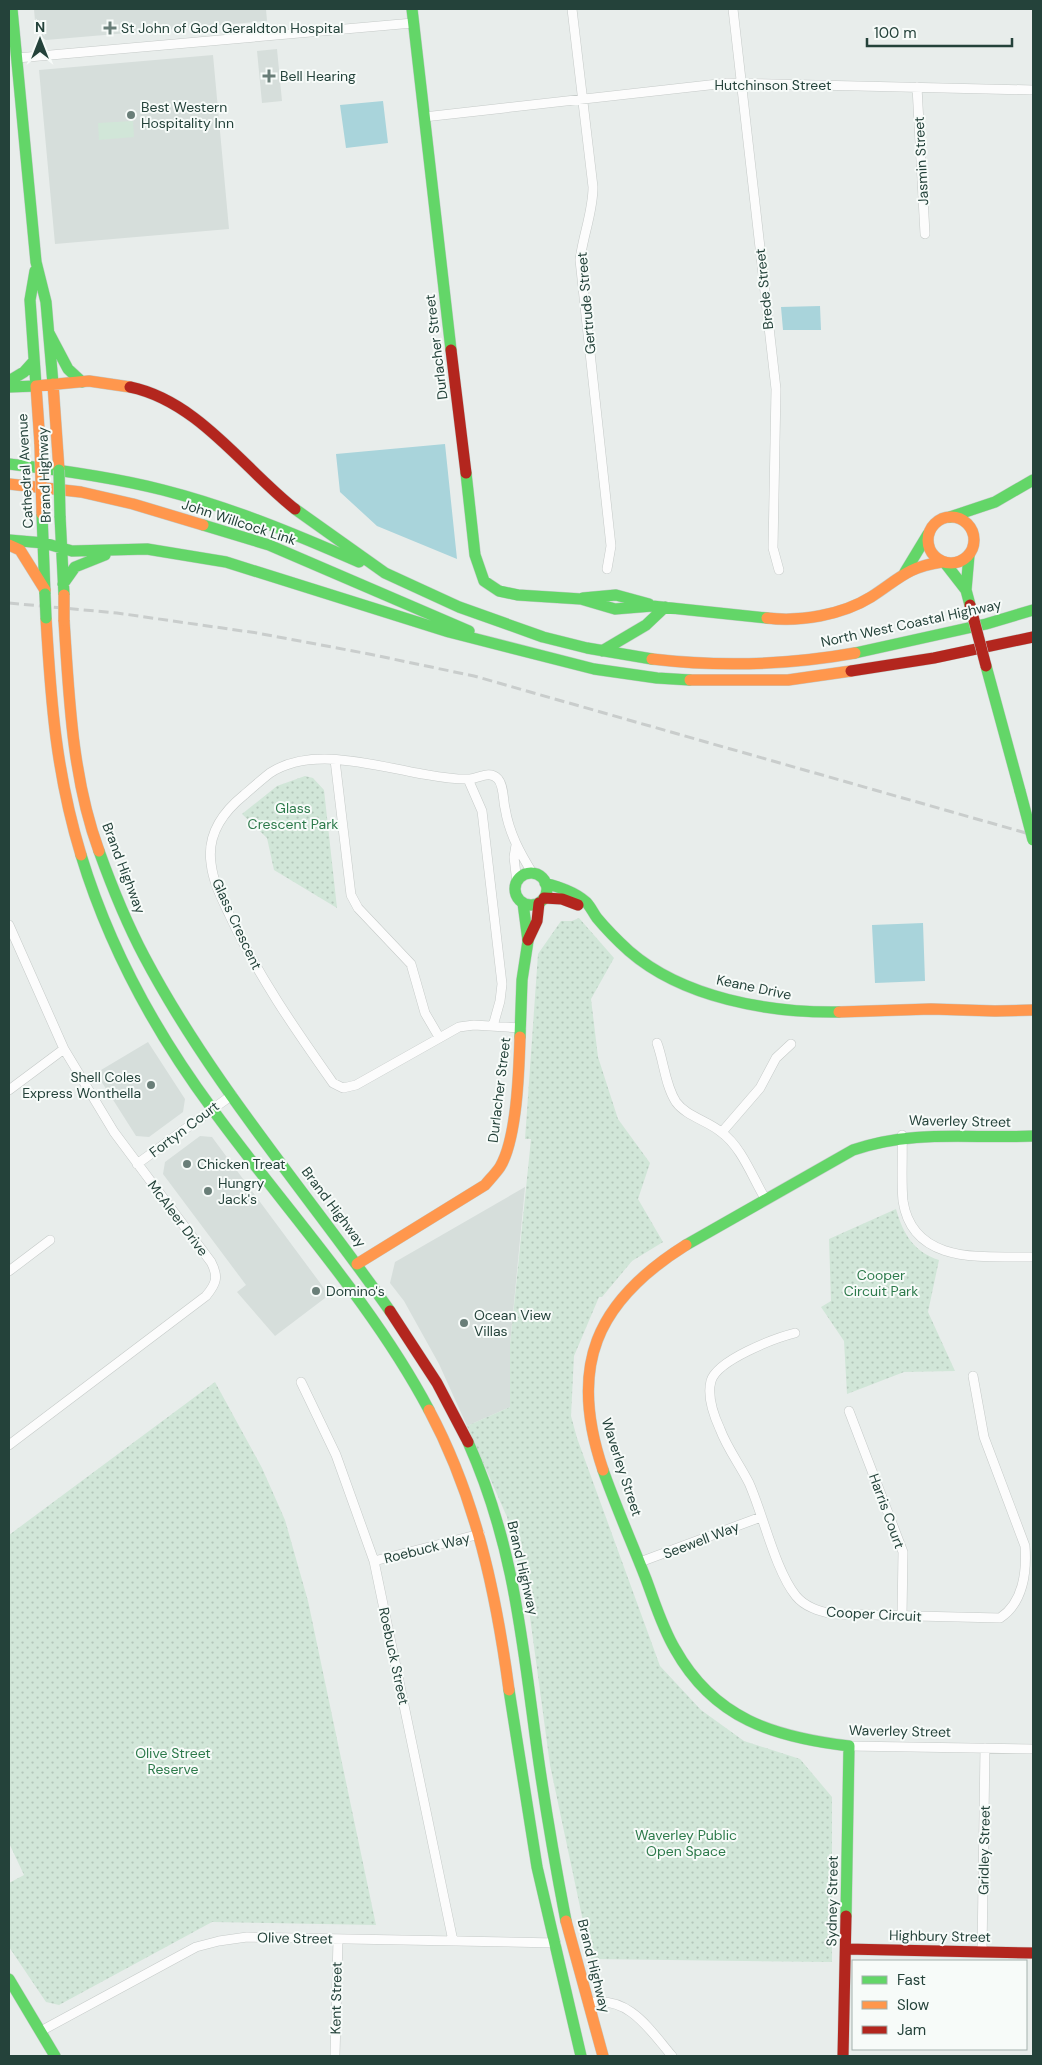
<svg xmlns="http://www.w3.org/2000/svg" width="1042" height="2065" font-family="'DM Sans',sans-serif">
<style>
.built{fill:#d6dedb}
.grass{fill:#d1e6d8}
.park{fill:url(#park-dots)}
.water{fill:#a9d4db}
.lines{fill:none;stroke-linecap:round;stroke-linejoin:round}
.street-casing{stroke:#c5cac8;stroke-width:10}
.fast-casing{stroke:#c3cbc8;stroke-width:12}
.slow-casing{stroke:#c3cbc8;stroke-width:12}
.jam-casing{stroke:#c3cbc8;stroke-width:12}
.street{stroke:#fcfcfc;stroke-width:9}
.fast{stroke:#63d668;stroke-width:11}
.slow{stroke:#ff974d;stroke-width:11}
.jam{stroke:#b3261e;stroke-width:11}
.rail{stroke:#c9cdcc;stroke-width:3;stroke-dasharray:10 5;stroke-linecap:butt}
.fast-bridge-casing{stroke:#c3cbc8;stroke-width:12;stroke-linecap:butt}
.slow-bridge-casing{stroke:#c3cbc8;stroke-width:12;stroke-linecap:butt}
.jam-bridge-casing{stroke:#c3cbc8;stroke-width:12;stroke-linecap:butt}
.fast-bridge{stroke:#63d668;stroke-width:11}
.slow-bridge{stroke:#ff974d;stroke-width:11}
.jam-bridge{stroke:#b3261e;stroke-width:11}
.poi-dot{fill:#697e78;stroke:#f7fbf9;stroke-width:2}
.labels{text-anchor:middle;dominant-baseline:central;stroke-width:4;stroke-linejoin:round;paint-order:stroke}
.poi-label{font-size:14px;fill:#24423a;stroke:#f7fbf9;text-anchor:start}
.street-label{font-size:14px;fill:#24423a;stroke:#f7fbf9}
.park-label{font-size:14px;fill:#2d7a4b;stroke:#f7fbf9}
</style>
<defs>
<pattern id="park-dots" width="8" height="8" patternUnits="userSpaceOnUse" patternTransform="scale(1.25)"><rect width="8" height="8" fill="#d1e6d8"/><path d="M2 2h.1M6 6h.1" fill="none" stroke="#b3c6ba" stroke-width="1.8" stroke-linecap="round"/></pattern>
</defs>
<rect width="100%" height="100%" fill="#e8edeb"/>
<path class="built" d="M 34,9 L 266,9 L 267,21 L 46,40 L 36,33 Z
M 277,49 L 282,101 L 262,103 L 257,51 Z
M 213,55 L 229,229 L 55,244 L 39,70 Z
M 148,1042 L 185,1099 L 183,1112 L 149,1137 L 136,1136 L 96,1073 Z
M 200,1136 L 212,1137 L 329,1295 L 275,1336 L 237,1292 L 246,1285 L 163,1174 L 165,1162 Z
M 525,1187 L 510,1345 L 510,1407 L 467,1426 L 439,1364 L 404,1301 L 390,1283 L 395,1262 Z"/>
<path class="grass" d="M 133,121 L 134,137 L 99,140 L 98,123 Z"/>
<path class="park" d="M 305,776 L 313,778 L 324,790 L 337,908 L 274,870 L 267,838 L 242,814 L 277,786 Z
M 579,918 L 614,958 L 591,999 L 598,1057 L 618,1119 L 650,1163 L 638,1199 L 663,1242 L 632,1261 L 602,1297 L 599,1297 L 574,1356 L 571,1416 L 577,1438 L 660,1666 L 701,1710 L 744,1741 L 800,1759 L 832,1797 L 832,1962 L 591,1959 L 550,1765 L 528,1602 L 507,1517 L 467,1426 L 510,1407 L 510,1345 L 531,1139 L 525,1139 L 538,954 L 561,921 L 572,921 Z
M 896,1209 C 903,1234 914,1252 939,1260 L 928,1312 L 955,1371 L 904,1372 L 847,1394 L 844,1341 L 821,1307 L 831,1301 L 829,1239 Z
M 215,1382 L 262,1468 L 285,1520 L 308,1601 L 376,1925 L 212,1922 L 59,2005 L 46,2002 L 9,1947 L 9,1883 L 24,1875 L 9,1843 L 9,1535 Z"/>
<path class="water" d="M 383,101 L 388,143 L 346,148 L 340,105 Z
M 820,306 L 821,330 L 783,330 L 781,307 Z
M 445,444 L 457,559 L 377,526 L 340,492 L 336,454 Z
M 923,923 L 925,981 L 875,983 L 872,925 Z"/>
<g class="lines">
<defs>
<path id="street" d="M 572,9 L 593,187 C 593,212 583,235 580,260 L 611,546 L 607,569
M 733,9 L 776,389 L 773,548 L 779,570
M 17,58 L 413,23
M 917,87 L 925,234
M 424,117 L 727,83 L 1033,90
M 335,760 L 351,895 L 358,908 L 411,964 L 425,1013 L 439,1037
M 468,779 L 482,811 L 502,984 L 500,1001 L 493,1026
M 516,845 L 514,857 L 517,883
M 9,925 L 64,1049 L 114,1132 L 211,1262 C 219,1277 216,1284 206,1296 L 9,1445
M 521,1028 L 474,1025 L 459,1027 L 356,1085 L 343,1088 L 333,1083 C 295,1029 258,976 230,916 C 222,899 213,882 211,863 C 207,835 223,812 244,795 C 252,788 261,780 270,773 C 311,746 373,765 417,773 C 435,776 453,780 470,779 C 479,778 490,770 498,779 C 504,786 503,800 505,808 C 509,833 520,853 533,874
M 657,1043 C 664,1062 665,1085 676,1102 C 686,1116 708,1121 721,1132 C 742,1147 753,1179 766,1200
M 9,1090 L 64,1049
M 722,1132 L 760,1088 L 776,1058 L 791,1044
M 902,1135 C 903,1157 901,1180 903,1201 C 913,1266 985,1256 1033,1257
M 137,1164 L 232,1095
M 9,1271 L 50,1240
M 795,1333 C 775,1338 717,1360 711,1381 C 707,1396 714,1416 720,1429 C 727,1448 740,1465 749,1483 C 763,1514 775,1570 796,1596 C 805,1607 819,1611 832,1614 L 1000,1618 C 1023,1603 1027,1572 1025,1546 L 984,1437 L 973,1376
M 301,1382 L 336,1455 L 374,1561 L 453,1941
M 849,1411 L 903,1552 L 902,1616
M 374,1561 L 480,1534
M 640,1562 L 761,1517
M 849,1746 L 1033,1749
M 982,1952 L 985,1748
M 588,2003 C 629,1995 649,2029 672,2056
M 41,2031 L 196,1947 L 219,1941 L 247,1937 L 556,1943
M 335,2056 L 338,1939"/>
<path id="fast" d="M 12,9 L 36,262 L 46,302 L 53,384
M 412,9 L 451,350
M 49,333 L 68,369 L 82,382
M 9,381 L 24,372 L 34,361
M 9,387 L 36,386 L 30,300 L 35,271
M 9,464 C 61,470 112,477 163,490 C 230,507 295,534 359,562
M 466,473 L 475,555 L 484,581 L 499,591 L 518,595 L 581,599 L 615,609 L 652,606 L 767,618
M 295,509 L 385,573 L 459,607 L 543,637 L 587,648 L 652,659
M 42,514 L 45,594
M 60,516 L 64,595
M 950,517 L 995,502 L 1033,480
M 203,525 L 269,545 L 469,631
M 9,540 L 44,543
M 44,543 L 72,551 L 147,549 L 226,562 L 449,632 L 594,669 L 657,678 L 690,680
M 969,555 L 966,590 L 970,605
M 945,563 L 966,590
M 905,572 L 928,534
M 63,584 L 75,567 L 105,555
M 583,598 L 616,595 L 649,604
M 602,651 L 646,625 L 665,607
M 855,653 L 986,624 L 1033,610
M 986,666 L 1020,791
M 99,851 C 112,887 126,922 144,956 C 211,1083 307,1193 390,1311
M 81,855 C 109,947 156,1033 213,1110 C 285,1209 371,1301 429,1410
M515 889a16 16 0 1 1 32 0a16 16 0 1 1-32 0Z
M 545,883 C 559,887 575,892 586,902 C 591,907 593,913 597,918 C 607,930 618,941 629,951 C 683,998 769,1013 839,1012
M 520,1037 L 522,980 L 528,941 L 523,903
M 686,1245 L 853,1150 C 914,1129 970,1139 1033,1136
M 468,1442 C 514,1545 522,1640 537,1749 C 545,1806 555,1864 566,1921
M 603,1470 C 616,1507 632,1543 646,1579 C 655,1603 662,1627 675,1649 C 714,1719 774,1737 849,1746 L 846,1916
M 509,1690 L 537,1867 L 581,2056
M 9,1979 L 55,2056"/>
<path id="slow" d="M 53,384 L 59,470
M 40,444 L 36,386 L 89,381 L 130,387
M 9,484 L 81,492 L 133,504 L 203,525
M928 540a23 23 0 1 1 46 0a23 23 0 1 1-46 0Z
M 9,545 L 20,550 L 45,590
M 46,618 C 51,703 56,773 81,855
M 767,618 C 800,622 842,615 871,597 C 899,579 907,567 942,562
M 64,620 C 69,697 72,778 99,851
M 652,659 C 720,667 788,665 855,653
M 690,680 L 788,680 L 851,671
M 839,1012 L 931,1009 L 995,1011 L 1033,1010
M 357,1264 L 485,1185 C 490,1179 496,1173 500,1167 C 517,1139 519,1070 520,1037
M 429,1410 C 476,1498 496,1593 509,1690
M 603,1470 C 568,1367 595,1302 686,1245
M 566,1921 L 603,2056"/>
<path id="jam" d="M 451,350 L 466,473
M 130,387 C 198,401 244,469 295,509
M 851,671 L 934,658 L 1033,637
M 544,898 L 562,899 L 578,905
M 528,940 L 537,921 L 539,903
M 390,1311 L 437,1383 L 468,1442
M 846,1949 L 1033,1953
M 843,2056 L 846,1916"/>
</defs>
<use href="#street" class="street-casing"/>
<use href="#fast" class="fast-casing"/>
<use href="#slow" class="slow-casing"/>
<use href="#jam" class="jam-casing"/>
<use href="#street" class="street"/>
<use href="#fast" class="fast"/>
<use href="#slow" class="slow"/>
<use href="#jam" class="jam"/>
<path class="rail" d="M 9,603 L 117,613 L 257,633 L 369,654 L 474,676 L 1033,835"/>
<defs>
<path id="fast-bridge" d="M 59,470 L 60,516
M 45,594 L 46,618
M 1020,791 L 1033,840"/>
<path id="slow-bridge" d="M 40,444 L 42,514
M 64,595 L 64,620"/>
<path id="jam-bridge" d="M 970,605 L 986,666"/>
</defs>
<use href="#fast-bridge" class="fast-bridge-casing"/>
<use href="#slow-bridge" class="slow-bridge-casing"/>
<use href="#jam-bridge" class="jam-bridge-casing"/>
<use href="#fast-bridge" class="fast-bridge"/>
<use href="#slow-bridge" class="slow-bridge"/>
<use href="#jam-bridge" class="jam-bridge"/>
</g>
<g class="poi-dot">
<path d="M107.5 20.5h5v5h5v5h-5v5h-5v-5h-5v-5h5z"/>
<path d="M266.5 68.5h5v5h5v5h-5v5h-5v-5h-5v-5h5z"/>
<circle cx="131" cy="115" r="5"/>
<circle cx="151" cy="1085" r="5"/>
<circle cx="187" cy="1164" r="5"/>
<circle cx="208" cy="1191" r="5"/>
<circle cx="316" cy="1291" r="5"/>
<circle cx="464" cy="1323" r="5"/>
</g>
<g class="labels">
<g class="poi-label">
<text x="121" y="28">St John of God Geraldton Hospital</text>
<text x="280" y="76">Bell Hearing</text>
<text x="141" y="107">Best Western<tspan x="141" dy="16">Hospitality Inn</tspan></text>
<text x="141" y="1077" text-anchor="end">Shell Coles<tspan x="141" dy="16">Express Wonthella</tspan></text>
<text x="197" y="1164">Chicken Treat</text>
<text x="218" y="1183">Hungry<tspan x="218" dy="16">Jack's</tspan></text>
<text x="326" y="1291">Domino's</text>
<text x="474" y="1315">Ocean View<tspan x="474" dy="16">Villas</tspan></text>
</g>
<g class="street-label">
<text x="773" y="85">Hutchinson Street</text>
<text transform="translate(921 161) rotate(-93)">Jasmin Street</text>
<text transform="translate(764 289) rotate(-96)">Brede Street</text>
<text transform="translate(586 303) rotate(-95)">Gertrude Street</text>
<text transform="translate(436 347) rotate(-97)">Durlacher Street</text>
<text transform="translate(25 471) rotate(-93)">Cathedral Avenue</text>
<text transform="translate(44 475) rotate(-92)">Brand Highway</text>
<text transform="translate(239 522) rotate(18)">John Willcock Link</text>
<text transform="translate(911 623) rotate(-12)">North West Coastal Highway</text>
<text transform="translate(124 868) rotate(69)">Brand Highway</text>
<text transform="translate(237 924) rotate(65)">Glass Crescent</text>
<text transform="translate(754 987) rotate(12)">Keane Drive</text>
<text transform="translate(499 1090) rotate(-83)">Durlacher Street</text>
<text transform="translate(960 1121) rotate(1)">Waverley Street</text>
<text transform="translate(184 1129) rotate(-37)">Fortyn Court</text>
<text transform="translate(334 1207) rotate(53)">Brand Highway</text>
<text transform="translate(178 1218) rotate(53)">McAleer Drive</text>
<text transform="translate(622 1467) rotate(72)">Waverley Street</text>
<text transform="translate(887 1511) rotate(70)">Harris Court</text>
<text transform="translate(701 1540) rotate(-21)">Seewell Way</text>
<text transform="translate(427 1548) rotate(-14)">Roebuck Way</text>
<text transform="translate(523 1568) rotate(77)">Brand Highway</text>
<text transform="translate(874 1614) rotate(3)">Cooper Circuit</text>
<text transform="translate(394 1656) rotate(78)">Roebuck Street</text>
<text transform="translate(900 1731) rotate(1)">Waverley Street</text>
<text transform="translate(984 1850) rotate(-89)">Gridley Street</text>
<text transform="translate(832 1901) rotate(-89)">Sydney Street</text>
<text transform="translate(940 1936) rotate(1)">Highbury Street</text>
<text transform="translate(295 1938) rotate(1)">Olive Street</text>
<text transform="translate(594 1966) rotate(76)">Brand Highway</text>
<text transform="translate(336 1998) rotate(-89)">Kent Street</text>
</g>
<g class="park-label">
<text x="293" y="808">Glass<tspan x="293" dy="16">Crescent Park</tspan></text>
<text x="881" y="1275">Cooper<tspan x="881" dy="16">Circuit Park</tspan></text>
<text x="173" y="1753">Olive Street<tspan x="173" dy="16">Reserve</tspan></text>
<text x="686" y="1835">Waverley Public<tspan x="686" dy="16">Open Space</tspan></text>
</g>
</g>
<rect width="1042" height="2065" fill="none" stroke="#24423a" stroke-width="20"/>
<rect x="852" y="1960" width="175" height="90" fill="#f7fbf9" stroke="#a3b1ad"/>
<rect x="862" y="1976" width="25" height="8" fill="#63d668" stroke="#a3b1ad"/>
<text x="897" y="1985" font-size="15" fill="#24423a">Fast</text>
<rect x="862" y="2001" width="25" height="8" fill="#ff974d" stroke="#a3b1ad"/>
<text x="897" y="2010" font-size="15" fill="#24423a">Slow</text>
<rect x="862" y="2026" width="25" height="8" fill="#b3261e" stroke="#a3b1ad"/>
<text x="897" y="2035" font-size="15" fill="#24423a">Jam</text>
<g transform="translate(40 40)" stroke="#f7fbf9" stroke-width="4" paint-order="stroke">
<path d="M0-4L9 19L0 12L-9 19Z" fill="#24423a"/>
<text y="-8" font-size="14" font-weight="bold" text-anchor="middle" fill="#24423a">N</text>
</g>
<path d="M867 38v8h145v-8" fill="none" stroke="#24423a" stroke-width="2.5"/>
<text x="874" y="38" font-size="15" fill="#24423a" stroke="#f7fbf9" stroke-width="4" paint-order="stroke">100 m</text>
</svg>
